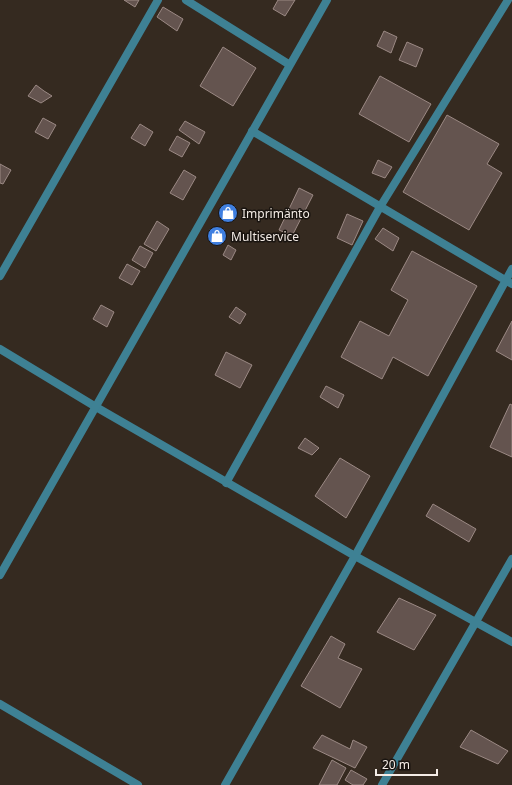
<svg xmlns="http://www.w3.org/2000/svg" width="512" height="785" font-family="'Noto Sans',sans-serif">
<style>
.building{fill:#64544f;stroke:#9b8984}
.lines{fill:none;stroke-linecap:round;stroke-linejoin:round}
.minor{stroke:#3e8194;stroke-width:8}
.tertiary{stroke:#3e8194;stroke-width:8}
.labels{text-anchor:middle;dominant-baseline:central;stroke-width:3;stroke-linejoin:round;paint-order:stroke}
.poi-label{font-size:12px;fill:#f4ece6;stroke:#191410;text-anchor:start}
</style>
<rect width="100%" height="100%" fill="#352a20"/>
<path class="building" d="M 124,0 L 139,0 L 135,7 Z
M 278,0 L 295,0 L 285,16 L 273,9 Z
M 163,7 L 183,19 L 177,31 L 157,17 Z
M 384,31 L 397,37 L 391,53 L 377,46 Z
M 407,42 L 423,49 L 416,67 L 399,60 Z
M 223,47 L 256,68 L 233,106 L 200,86 Z
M 380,76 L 431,104 L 409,142 L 359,114 Z
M 36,85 L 44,91 L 52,96 L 41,103 L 28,96 Z
M 447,115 L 499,144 L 487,164 L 502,173 L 469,230 L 403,192 Z
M 43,118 L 56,125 L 48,139 L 35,132 Z
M 185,121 L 205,132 L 199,144 L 179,130 Z
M 140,124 L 153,132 L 145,146 L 131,138 Z
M 177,136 L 190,143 L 182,157 L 169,150 Z
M 378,160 L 392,167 L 385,178 L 372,173 Z
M 0,164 L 11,170 L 3,184 L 0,183 Z
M 184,170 L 196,177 L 183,200 L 170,193 Z
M 299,188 L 313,195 L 292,236 L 279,230 Z
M 347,214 L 363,221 L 352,245 L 337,238 Z
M 157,221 L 169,229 L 156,251 L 144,244 Z
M 383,228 L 399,238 L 393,251 L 375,239 Z
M 228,245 L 236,250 L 231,260 L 223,255 Z
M 140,246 L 153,253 L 145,268 L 132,260 Z
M 412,251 L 477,286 L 428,376 L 393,357 L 382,379 L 341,357 L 360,321 L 389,336 L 408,300 L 391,290 Z
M 127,264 L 140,271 L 132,285 L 119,278 Z
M 101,305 L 114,312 L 107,327 L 93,319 Z
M 236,307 L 246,314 L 240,324 L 229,317 Z
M 512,321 L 512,360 L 496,351 Z
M 226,352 L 252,365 L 240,388 L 215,375 Z
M 326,386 L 344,395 L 338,408 L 320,397 Z
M 510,404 L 512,405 L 512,457 L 490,447 Z
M 305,438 L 319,448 L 312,455 L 298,448 Z
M 340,458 L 370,476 L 346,518 L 315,496 Z
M 433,504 L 476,529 L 469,542 L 426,516 Z
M 399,598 L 436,615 L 414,650 L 377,632 Z
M 331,636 L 345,644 L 338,658 L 362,669 L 340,708 L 301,686 Z
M 471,730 L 508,751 L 498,764 L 460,747 Z
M 322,735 L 350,749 L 353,740 L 367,747 L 355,768 L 313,748 Z
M 332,760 L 346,768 L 337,785 L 319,785 Z
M 351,770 L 367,779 L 363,785 L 353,785 L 345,780 Z"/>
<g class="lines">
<path class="minor" d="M 252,131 L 512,284
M 0,276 L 158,0
M 0,349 L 96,407 L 355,556 L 512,642
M 226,483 L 380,207 L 508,0
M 225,785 L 355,556 L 512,269
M 382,785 L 512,559"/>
<path class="tertiary" d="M 186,0 L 290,65
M 0,575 L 327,0
M 0,704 L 138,785"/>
</g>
<defs>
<symbol id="shop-disc" viewBox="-11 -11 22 22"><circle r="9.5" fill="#3f7fe0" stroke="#191410"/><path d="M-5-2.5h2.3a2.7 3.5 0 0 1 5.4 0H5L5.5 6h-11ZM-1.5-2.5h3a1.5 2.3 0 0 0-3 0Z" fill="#fff"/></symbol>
</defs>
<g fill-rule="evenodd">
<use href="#shop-disc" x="217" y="202" width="22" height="22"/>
<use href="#shop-disc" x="206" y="225" width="22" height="22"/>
</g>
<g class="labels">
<g class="poi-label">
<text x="242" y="213">Imprimänto</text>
<text x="231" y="236">Multiservice</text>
</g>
</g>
<path d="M376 769v6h61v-6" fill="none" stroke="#f4ece6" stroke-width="2"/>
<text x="382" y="769" font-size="12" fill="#f4ece6" stroke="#191410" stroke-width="3" paint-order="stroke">20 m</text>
</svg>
